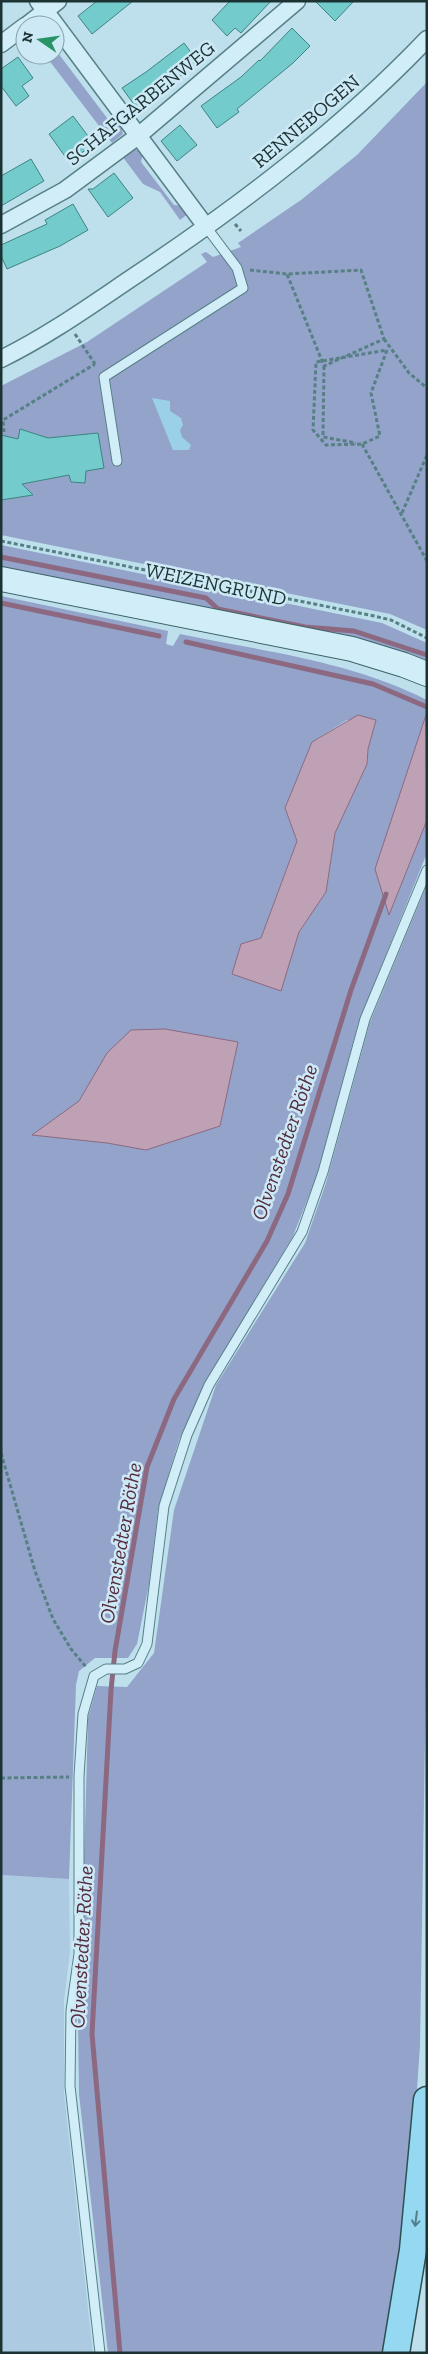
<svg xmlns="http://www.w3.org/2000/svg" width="428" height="2354" font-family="'Zilla Slab',serif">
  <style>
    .farmland { fill: #accbe2 }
    .green { fill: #93a3ca; fill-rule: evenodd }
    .sand { fill: #9bd0e9 }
    .water { fill: #bfa1b6; stroke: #8c6980 }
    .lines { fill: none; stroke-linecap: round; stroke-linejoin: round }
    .stream { stroke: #8c6980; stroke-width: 5 }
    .building { fill: #74cbcb; stroke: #3d8482 }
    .lane-casing { stroke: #578085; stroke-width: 11 }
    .street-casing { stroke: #578085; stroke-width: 19 }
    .secondary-casing { stroke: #3b6366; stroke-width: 26 }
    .primary-casing { stroke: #2c5052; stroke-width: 29 }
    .path { stroke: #578085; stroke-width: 3; stroke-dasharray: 4 2.5; stroke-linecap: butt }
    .lane { stroke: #d1edf8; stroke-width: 9 }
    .street { stroke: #d1edf8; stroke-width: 16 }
    .secondary { stroke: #d1edf8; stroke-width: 24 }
    .primary { stroke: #95d8f1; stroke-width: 26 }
    .oneway { stroke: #527d89 }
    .labels { text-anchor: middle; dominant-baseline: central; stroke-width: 5; stroke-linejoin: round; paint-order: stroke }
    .street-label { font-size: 20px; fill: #1c3334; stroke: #cde9f5 }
    .water-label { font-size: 21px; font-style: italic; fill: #542b3f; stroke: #cde9f5 }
  </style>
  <rect width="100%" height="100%" fill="#bee0ed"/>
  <!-- farmland -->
  <path class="farmland" d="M1,1875L69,1879L70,1952L64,2001V2093L93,2353H1Z"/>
  <!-- green -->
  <g class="green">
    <path d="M55,49L110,122H120L123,134L112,143L45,55H55Z"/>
    <path d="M427,82V630L390,614L1,535V386L87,342L207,262L201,254L206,252L213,257L241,247L238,243L301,200L357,155Z"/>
    <path d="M133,148L143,153L141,162L174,205L183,206L189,213L180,220L160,192L143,184L122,156Z"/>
    <path d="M1,545L382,623L427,643V660C386,644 346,636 303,630L1,570Z"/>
    <path d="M1,596L168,631L166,644L173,646L180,634C262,651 351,661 427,700V853L358,1024L316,1178L293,1236L208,1378L179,1440L158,1509L149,1584L137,1644L128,1658H95L79,1671L76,1685L69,1879L1,1875ZM347,720H375L368,749L367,764L335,833L326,892L299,932L280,991L241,944L261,938L297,841L285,808L312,742Z"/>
    <path d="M427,885V1616L420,2046L411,2176L386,2353H108L79,2094L78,2018L85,1949L84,1865L88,1718L97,1686L127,1687L154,1653L174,1510L216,1385L305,1243L326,1183L370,1022Z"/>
  </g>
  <!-- sand -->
  <path class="sand" d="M152,398L170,401V411L181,418L183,425L180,430L182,437L191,445L189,450H173Z"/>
  <!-- water -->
  <g class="water">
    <path d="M358,715L376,720L368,749L367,764L335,833L326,892L299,932L281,991L232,974L241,944L261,938L297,841L285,808L312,742Z"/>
    <path d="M426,715L427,820L389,915L375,869Z"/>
    <path d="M165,1029L238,1042L220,1126L146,1150L107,1143L32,1135L79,1101L107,1053L131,1030Z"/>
  </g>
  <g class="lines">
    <!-- stream -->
    <g class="stream">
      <path d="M1,557L206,598L218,609L305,627L354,631L427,655"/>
      <path d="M1,603L159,636"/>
      <path d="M186,642L373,684L427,707"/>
      <path d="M120,2353L92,2034L111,1690L115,1651L147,1467L174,1399L267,1241L288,1194L351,990L386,894"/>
    </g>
  </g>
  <!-- building -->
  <g class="building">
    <path d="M97,1H133L92,34L78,16Z"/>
    <path d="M230,1H271L241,33L235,28L227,36L212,20Z"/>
    <path d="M315,1H354L335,21Z"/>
    <path d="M292,28L310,46L293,63L237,109L239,112L217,128L201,106L241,77L259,60L260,61Z"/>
    <path d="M184,43L198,62L138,110L122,88L146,72Z"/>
    <path d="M18,57L33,78L22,86L29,96L16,106L1,86V69Z"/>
    <path d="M73,116L94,144L69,162L49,134Z"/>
    <path d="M180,125L197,145L177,161L161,141Z"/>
    <path d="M31,159L44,181L1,206V176Z"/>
    <path d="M114,173L133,198L108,217L88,189H93Z"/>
    <path d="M73,204L88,230L60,246L7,269L1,256V245L47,224L45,220Z"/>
    <path d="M20,429L48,438L98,433L104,468L86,471L85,483L71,482L69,475L22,484L33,495L1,500V435L18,439Z"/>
  </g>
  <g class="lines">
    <defs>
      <g id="lane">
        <path d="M117,461L104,377L243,288L237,268L207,228"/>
        <path d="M100,2353L70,2086L71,2011L79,1954V1776L83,1714L94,1676L106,1669H125L138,1663L147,1644L164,1506L187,1435L209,1385L302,1232L323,1172L365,1019L427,870"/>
      </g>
      <g id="street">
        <path d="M38,1L207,228"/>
        <path d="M27,25L58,1"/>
        <path d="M1,44L25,26"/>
        <path d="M1,225L65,190L138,136L297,1"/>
        <path d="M1,359C50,335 94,303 139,273C242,204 341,129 427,39"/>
      </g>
      <path id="secondary" d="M1,579L352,649L404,665L427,674"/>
      <path id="primary" d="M396,2353L413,2250L427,2100"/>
    </defs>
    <!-- lane casing -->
    <use href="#lane" class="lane-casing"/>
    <!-- street casing -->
    <use href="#street" class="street-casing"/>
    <!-- secondary casing -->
    <use href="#secondary" class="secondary-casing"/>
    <!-- primary casing -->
    <use href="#primary" class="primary-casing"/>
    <!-- path -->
    <g class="path">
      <path d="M235,224L241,231"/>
      <path d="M250,270L287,274L361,270L384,339L324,366L287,274"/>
      <path d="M75,334L95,364"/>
      <path d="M384,339L409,373L427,388"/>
      <path d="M387,350L371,393L380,436L362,444L326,445L313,430L316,362Z"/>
      <path d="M324,366L323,437L356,443"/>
      <path d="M4,432L3,420L95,364"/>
      <path d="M362,444L427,561"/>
      <path d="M402,513L427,455"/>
      <path d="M1,541L374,616L391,620L427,638"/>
      <path d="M1,1453L35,1571L53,1619L71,1649L87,1668"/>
      <path d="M1,1778L69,1777"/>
    </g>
    <!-- lane -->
    <use href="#lane" class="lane"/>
    <!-- street -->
    <use href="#street" class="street"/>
    <!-- secondary -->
    <use href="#secondary" class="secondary"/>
    <!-- primary -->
    <use href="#primary" class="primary"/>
  </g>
  <!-- one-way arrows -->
  <defs><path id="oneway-shaft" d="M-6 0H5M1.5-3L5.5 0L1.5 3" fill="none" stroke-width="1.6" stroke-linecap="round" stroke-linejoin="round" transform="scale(1.25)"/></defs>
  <use class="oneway" href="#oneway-shaft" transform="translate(416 2219) rotate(97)"/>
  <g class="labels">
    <!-- street labels -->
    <g class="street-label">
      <text transform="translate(140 103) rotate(-39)">SCHAFGARBENWEG</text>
      <text transform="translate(306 121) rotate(-40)">RENNEBOGEN</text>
      <text transform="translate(216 584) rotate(12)">WEIZENGRUND</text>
    </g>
    <!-- water labels -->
    <g class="water-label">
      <text transform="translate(284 1142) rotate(-71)">Olvenstedter Röthe</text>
      <text transform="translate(120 1543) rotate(-80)">Olvenstedter Röthe</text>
      <text transform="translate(81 1947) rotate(-87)">Olvenstedter Röthe</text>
    </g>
  </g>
  <!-- border -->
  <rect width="428" height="2354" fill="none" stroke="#1c3334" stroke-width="5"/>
  <!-- north arrow -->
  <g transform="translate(40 40) rotate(283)"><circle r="24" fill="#cde9f5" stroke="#86a0a8"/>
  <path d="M0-4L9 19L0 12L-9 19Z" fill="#289366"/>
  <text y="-8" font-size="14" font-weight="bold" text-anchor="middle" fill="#1c3334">N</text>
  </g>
</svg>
